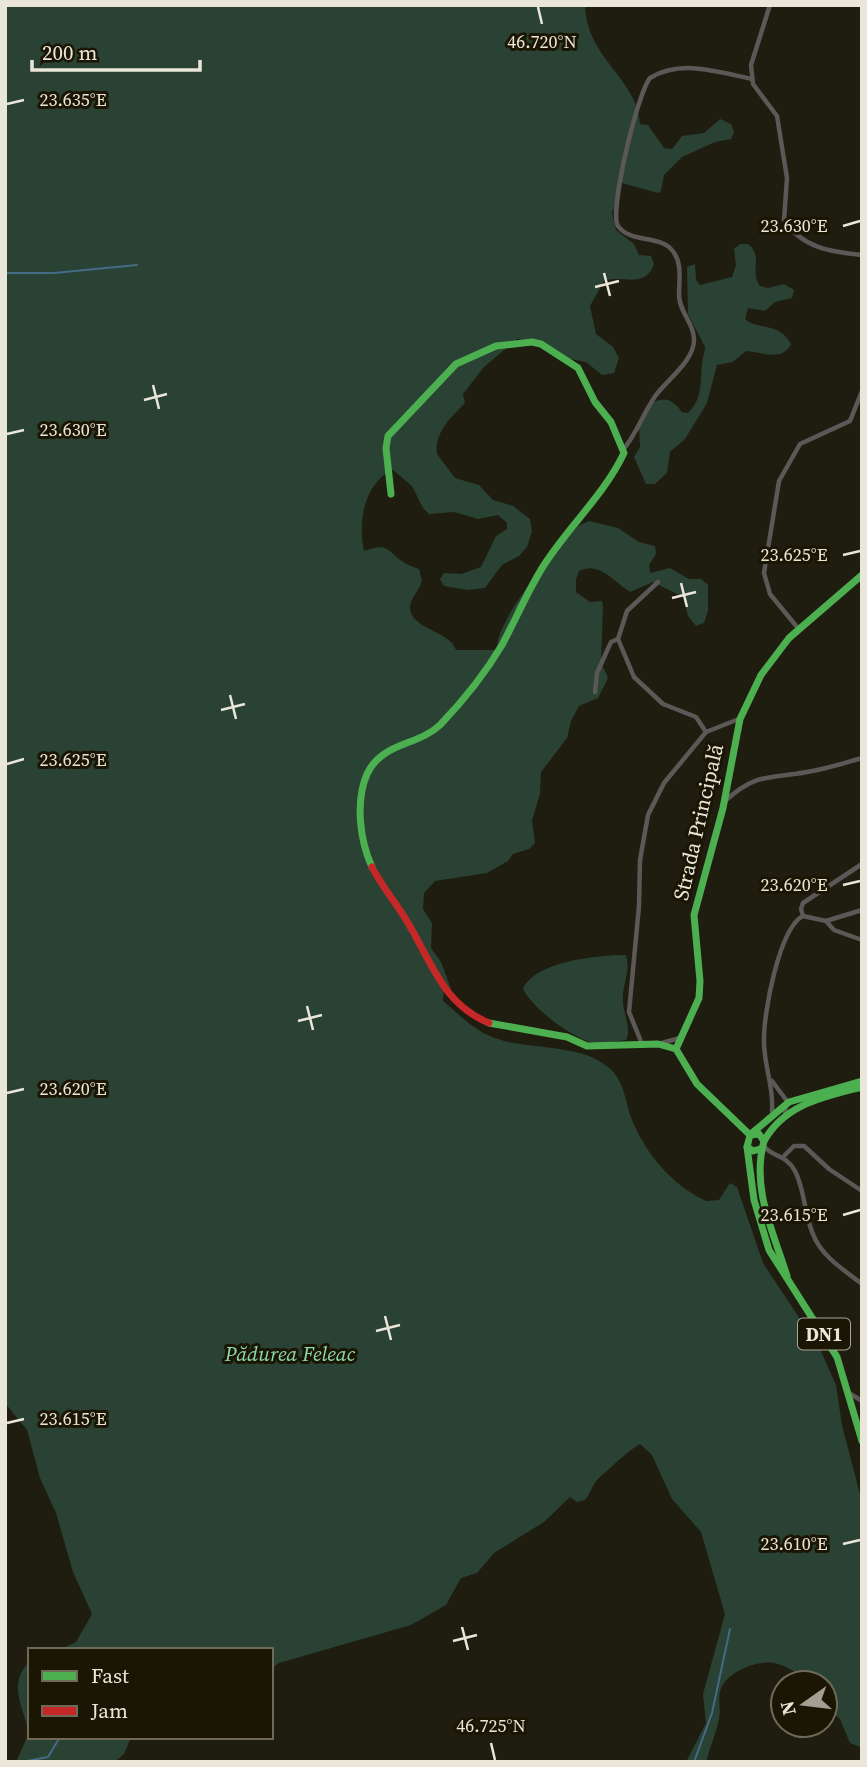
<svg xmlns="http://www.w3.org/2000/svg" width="867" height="1767" font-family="'Source Serif 4',serif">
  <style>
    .green { fill: #294233 }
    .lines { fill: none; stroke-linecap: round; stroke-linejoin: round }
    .stream { stroke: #446a86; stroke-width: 2 }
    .street { stroke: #5b5857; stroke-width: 4.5 }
    .fast { stroke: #4caf50; stroke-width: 7 }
    .jam { stroke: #c62828; stroke-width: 7 }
    .ticks { fill: none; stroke: #eae6d9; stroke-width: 2.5 }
    .labels { text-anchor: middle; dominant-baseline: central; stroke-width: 6; stroke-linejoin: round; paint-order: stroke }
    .shield { fill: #1b1503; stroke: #aca799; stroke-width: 2 }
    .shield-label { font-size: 19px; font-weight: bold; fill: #eae6d9 }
    .street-label { font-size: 21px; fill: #eae6d9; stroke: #1b1503 }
    .park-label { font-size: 21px; font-style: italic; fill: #8bd9ae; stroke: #1b1503 }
    .ticks-label { font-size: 18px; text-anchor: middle; fill: #eae6d9; stroke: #1b1503; stroke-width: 6; stroke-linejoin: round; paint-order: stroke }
  </style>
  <rect width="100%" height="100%" fill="#1f1c10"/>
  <!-- green -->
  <g class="green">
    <path d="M5,5H585C587,60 637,77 640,124L648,125L664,148L672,149L682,136L704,133L720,119L731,124L734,132L731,139L715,142L682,157L664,175L661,191L658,193L622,183L612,213L616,230L634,244L639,255L651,256L654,264C645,290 621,274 604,281L590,306L596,334L613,347L619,358L614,373L602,375L586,362L570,359L545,343L517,339L484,367L463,394L465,403C451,417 434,433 437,454L455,478L479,485L493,500L513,506L530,519L532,531L527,547L519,556L502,565L485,588L468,590L444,586L440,579L444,573L461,574L481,567L496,536L507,529V523L498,515L478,519L454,512L429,514L423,508L412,486L393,470C363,483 358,524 364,551C389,542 386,550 403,562C407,565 414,567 419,569L422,581C420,589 411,598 410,606C408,629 451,631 456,650H497C496,617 556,551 578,526L589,521L618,528L639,542L655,546L656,554L649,565L650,573L670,568L689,579H701L708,585V611L704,623L696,626L688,616L683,597L653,582L630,592C614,582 599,561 579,571L576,580V592L590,602L602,601L603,606L601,662L608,678L598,698L579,706L571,721L567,738L541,772L540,794L532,820L535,843L529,849L513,854L508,861L487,873L435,881L424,893L423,909L432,923L431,948L441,962L451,989L444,991L443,1001C458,1013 471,1028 490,1036C523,1051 579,1042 608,1067C625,1080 625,1102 632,1120C646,1154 672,1185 706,1201L719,1200L730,1183L737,1187L763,1263L820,1349L836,1385L842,1425L862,1502V1748L850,1743L840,1719L825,1706V1683C806,1683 793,1667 774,1663C756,1660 724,1673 720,1692C718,1701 721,1710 719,1719C716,1734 710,1747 706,1762H686L706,1723L703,1694L725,1614L701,1532L672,1499L652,1455L640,1444C634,1446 603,1474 597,1480C592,1486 590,1494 585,1500L577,1502L570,1497L544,1522L494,1553L477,1573L461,1578L446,1605L411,1625L279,1663L271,1669V1650H59L76,1642L92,1614L73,1572L56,1513L40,1478L27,1430L5,1403Z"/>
    <path d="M740,244H748C764,256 749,272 760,286L768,288L784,284L794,290L792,298L775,302L765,311L748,308L745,319C759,331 778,321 791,344C782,362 763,352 746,351L733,362L717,365L707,403L685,439L670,452L667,473L655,484H646L634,457L640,447L639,426L650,404C665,396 672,399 682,412L688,413C703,399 700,382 702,364C702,358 705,353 705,347L688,314L687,267L695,264L696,280L700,285L732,277L736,265L734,249Z"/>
    <path d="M626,955C631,971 622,985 623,1001C623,1013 632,1030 626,1040C616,1041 602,1045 593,1043C572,1038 532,1008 523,989C535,961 599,955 626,955Z"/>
    <path d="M30,1661V1737H131L124,1754L115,1762H16L29,1733C23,1706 7,1684 30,1661Z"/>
  </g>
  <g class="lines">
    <!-- stream -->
    <g class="stream">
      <path d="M5,273H54L137,265"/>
      <path d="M22,1762L48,1757L60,1737"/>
      <path d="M694,1762L712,1713L730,1629"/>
    </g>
    <!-- street -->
    <g class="street">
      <path d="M770,5L751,65L753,84L777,116L787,178L784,220C802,248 831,252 862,255"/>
      <path d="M623,450C638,432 643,413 656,395C667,380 695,360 694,339C694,323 679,312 679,295C679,280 683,261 671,249C658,235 630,243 618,226C609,212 637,94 650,78C681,59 718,72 752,79"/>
      <path d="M797,627L770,594L764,573L779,481L800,444L850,421L862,391"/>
      <path d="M618,639L627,611L658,582"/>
      <path d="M595,692L597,673L611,642L618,639L634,677L663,704L696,717L706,732"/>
      <path d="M725,801C757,772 770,779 807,772C826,769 844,763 862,758"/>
      <path d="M803,916L801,909L803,903L862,864"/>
      <path d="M826,921L834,930L862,940"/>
      <path d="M642,1044L629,1012L639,906L640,860L648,815L664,783L706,732L739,719"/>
      <path d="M658,1044L680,1038"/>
      <path d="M772,1081L787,1101L785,1112"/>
      <path d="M772,1111C774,1087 764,1066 764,1042C763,1015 779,928 803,916L826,921L862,910"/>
      <path d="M763,1145C771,1157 786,1154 795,1171C805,1190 804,1214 813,1234C821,1256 844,1270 862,1284"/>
      <path d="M784,1156L794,1146H804L829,1169L862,1191"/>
      <path d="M849,1393L862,1401"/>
    </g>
    <!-- fast -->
    <g class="fast">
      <path d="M372,867C360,841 355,802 367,774C382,742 418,746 440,725C462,702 486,672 502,645C516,619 528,590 544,565C569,526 604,495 624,453L611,422L595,402L578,368L541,344L532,342L496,346L456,364L388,436L386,448L391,494"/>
      <path d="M489,1023L567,1037L587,1046L658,1044L676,1049"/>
      <path d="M752,1133L789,1102L862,1081"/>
      <path d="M750,1135L697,1084L676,1049L699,998L700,981L694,915L723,808L740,719L761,675L789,638L862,575"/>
      <path d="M764,1141C785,1104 823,1097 862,1087"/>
      <path d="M747,1147L754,1200L769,1250L837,1357L862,1441"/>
      <path d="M760,1149L753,1151L747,1147L750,1135L759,1134L764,1141C751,1188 773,1231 787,1276"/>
    </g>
    <!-- jam -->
    <path class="jam" d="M372,867C382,887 397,904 408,923C432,963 443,1004 489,1023"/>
  </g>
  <!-- ticks -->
  <path class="ticks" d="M538,7L542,24M7,104L24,100M843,226L860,221M604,273L610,296M595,287L619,281M153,385L159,409M144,400L167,394M7,434L24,430M843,555L860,551M681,583L687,607M672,598L696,592M230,695L236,719M221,710L245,704M7,764L24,759M843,885L860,881M307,1006L313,1030M298,1021L322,1015M7,1093L24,1089M843,1215L860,1210M385,1316L391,1340M376,1331L400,1325M7,1423L24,1419M843,1544L860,1540M462,1627L468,1650M453,1641L477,1635M491,1743L495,1760"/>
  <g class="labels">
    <!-- shield labels -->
    <rect class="shield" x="798" y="1318.5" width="52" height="31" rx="5"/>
    <g class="shield-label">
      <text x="824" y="1334">DN1</text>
    </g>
    <!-- street labels -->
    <g class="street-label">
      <text transform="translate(698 822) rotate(-77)">Strada Principală</text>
    </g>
    <!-- park labels -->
    <g class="park-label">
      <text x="290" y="1353">Pădurea Feleac</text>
    </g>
  </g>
  <g class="ticks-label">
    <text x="542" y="48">46.720°N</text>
    <text x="73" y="106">23.635°E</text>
    <text x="794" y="232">23.630°E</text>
    <text x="73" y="436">23.630°E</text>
    <text x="794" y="561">23.625°E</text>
    <text x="73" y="766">23.625°E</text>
    <text x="794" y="891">23.620°E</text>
    <text x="73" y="1095">23.620°E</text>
    <text x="794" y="1221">23.615°E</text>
    <text x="73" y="1425">23.615°E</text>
    <text x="794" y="1550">23.610°E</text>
    <text x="491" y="1732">46.725°N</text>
  </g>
  <!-- border -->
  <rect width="867" height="1767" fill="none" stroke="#eae6d9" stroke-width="14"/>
  <!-- legend -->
  <rect x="28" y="1648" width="245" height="91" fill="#1b1503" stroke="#6e6959" stroke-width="2"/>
  <rect x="42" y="1671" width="35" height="10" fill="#4caf50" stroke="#6e6959" stroke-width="2"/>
  <text x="91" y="1683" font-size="21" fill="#eae6d9">Fast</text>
  <rect x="42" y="1706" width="35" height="10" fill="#c62828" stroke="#6e6959" stroke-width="2"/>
  <text x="91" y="1718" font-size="21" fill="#eae6d9">Jam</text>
  <!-- north arrow -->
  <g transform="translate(804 1704) rotate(256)"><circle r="33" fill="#1b1503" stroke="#6e6959" stroke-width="2"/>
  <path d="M0-5L12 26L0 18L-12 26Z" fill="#a39f93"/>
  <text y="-10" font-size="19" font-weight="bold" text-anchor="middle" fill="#eae6d9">N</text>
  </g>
  <!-- scale -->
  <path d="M32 60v10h168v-10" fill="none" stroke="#eae6d9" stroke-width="3.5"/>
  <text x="42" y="60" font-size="21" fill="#eae6d9" stroke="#1b1503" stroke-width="5" paint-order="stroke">200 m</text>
</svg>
